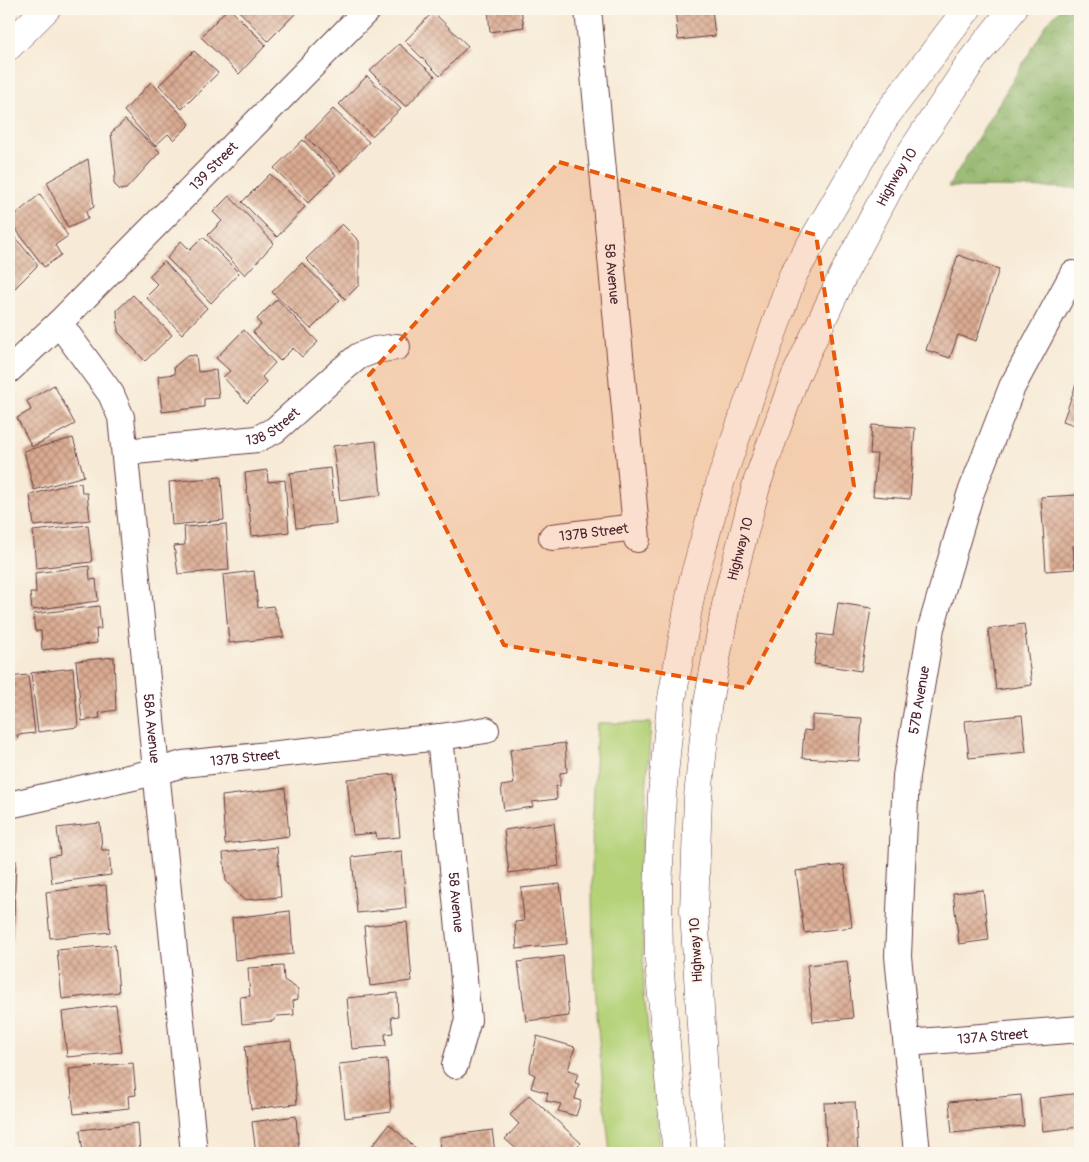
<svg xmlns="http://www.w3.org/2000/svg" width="1089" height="1162" font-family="Pangolin,sans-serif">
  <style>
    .forest { fill: url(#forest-crowns); stroke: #6d6a4a }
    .park { fill: #b5d279; stroke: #807852 }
    .building { fill: url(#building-cross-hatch) }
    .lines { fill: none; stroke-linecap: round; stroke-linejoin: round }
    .minor-casing { stroke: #643d45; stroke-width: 28 }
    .primary-casing { stroke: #643d45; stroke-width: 29 }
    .trunk-casing { stroke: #643d45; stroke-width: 29 }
    .minor { stroke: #fff; stroke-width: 26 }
    .primary { stroke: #fff; stroke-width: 28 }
    .trunk { stroke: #fff; stroke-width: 28 }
    .marked { fill: #e8590c; fill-opacity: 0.2; stroke: #e8590c; stroke-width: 4; stroke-dasharray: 10 6; stroke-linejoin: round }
    .labels { text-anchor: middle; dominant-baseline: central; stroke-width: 4; stroke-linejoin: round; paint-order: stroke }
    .street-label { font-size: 14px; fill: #4a1f2b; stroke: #fbf7ec }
  </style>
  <defs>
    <pattern id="forest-crowns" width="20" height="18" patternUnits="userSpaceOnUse" patternTransform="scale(1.25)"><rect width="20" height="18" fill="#90b469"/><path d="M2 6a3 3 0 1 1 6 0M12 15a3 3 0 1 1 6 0" fill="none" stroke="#789257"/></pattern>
    <pattern id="building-cross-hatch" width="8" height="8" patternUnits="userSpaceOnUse" patternTransform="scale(1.25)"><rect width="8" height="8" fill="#daab92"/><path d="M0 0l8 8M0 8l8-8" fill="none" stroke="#b38b77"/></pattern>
  </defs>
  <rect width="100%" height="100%" fill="#fbf7ec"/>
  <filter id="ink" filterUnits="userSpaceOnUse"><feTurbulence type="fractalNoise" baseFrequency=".02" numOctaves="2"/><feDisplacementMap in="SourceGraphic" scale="10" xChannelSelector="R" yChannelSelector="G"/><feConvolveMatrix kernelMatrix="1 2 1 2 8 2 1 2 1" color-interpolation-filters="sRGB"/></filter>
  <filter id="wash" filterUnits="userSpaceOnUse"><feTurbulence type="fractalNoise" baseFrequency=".0096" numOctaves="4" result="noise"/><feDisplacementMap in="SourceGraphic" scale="20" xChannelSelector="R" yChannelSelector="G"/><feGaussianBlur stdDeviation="1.12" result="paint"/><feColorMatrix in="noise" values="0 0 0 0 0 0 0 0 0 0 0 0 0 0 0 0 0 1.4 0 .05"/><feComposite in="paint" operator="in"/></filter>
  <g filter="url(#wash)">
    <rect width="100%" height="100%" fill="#f7ead6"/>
    <!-- forest -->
    <path class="forest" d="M1060,9H1080V188L948,187L1048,22Z"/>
    <!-- park -->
    <path class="park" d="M597,723H651L642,849L644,993L661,1153H610C599,1056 591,958 592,860C592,815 595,769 597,723Z"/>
    <g id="blocks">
      <!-- building -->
      <g class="building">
        <path d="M227,9H230L266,45L239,74L201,37Z"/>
        <path d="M237,9H297L299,10L268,41Z"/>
        <path d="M488,9H521L524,27L490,32Z"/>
        <path d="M675,9H712L715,36L678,40Z"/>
        <path d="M433,12L468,46L440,76L405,41Z"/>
        <path d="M399,44L435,76L406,107L370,71Z"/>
        <path d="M194,51L218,73L182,109L159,85Z"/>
        <path d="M367,76L401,109L372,136L339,104Z"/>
        <path d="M151,82L190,124L174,140L168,134L155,146L124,111Z"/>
        <path d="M333,109L369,142L341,171L306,137Z"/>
        <path d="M125,120L160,152L126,189L120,190L114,184V178L116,175L111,133Z"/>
        <path d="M303,140L336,175L308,203L274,168Z"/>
        <path d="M88,159L94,207L86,211L88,219L68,228L47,182Z"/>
        <path d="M270,174L305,207L277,237L242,202Z"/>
        <path d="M40,194L68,236L55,245L61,255L44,267L9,220Z"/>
        <path d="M229,196L274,243L245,275L208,235L222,221L213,212Z"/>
        <path d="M342,224L359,241V285L345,299L306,259Z"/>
        <path d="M9,230L38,265L11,292L9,290Z"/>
        <path d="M203,237L239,273L211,303L167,258L181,241L190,250Z"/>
        <path d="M958,255L999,269L976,341L958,335L950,358L926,350Z"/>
        <path d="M164,261L207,308L182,334L146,297L158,285L149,276Z"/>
        <path d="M302,263L340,300L311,329L272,292Z"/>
        <path d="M133,295L172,335L145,361L118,332L117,310Z"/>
        <path d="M277,299L318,342L302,357L293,348L280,361L253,332L261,325L257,319Z"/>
        <path d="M244,330L275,363L262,377L267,383L247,403L223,377L230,371L216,358Z"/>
        <path d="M196,355L198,372L216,370L219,398L204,399V407L162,412L158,376L175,374L174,367L187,356Z"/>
        <path d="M1080,373V427L1063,421Z"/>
        <path d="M54,385L75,424L32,447L17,418L31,410L27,401Z"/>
        <path d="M872,425L915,428L910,499L873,496L877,454H870Z"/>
        <path d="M73,438L84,476L34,490L24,451Z"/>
        <path d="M376,441L381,495L340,501L333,446Z"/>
        <path d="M330,468L336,524L296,528L290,473Z"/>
        <path d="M267,470L268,482L285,480L289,532L252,536L245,473Z"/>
        <path d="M221,477L224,520L172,525L169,482Z"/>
        <path d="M81,483L82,493H87L90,520L34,526L30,495L65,485Z"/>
        <path d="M1078,495L1080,546H1073L1075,569L1046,571L1041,497Z"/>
        <path d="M226,524L229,570L178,574L174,546L185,545L184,527Z"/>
        <path d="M88,525L92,562L36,568L33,531Z"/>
        <path d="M89,566L90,580L96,579L98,601L32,610L30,593H36L35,573Z"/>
        <path d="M254,571L258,608L273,606L284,637L229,643L223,575Z"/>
        <path d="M838,603L871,608L861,671L814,664L818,634L833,636Z"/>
        <path d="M99,606L101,629H96L97,643L42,650L41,631H35L33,614Z"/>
        <path d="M1024,624L1032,685L996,690L988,629Z"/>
        <path d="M114,657L116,710L99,713L100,718L82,721L76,661Z"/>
        <path d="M73,668L78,727L38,732L31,673Z"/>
        <path d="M28,675L35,733L17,735L18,740L9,741V677Z"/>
        <path d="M812,715L862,718L859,761L802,758L804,730L812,731Z"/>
        <path d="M1022,715L1026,752L969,758L965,721Z"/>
        <path d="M565,743L567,772L560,773V786H556L557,799L532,802L533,807L504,811L501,786L514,784L510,750Z"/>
        <path d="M394,774L400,837L377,839L376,833L353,835L347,779Z"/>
        <path d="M285,788L289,836L225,844L222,796Z"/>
        <path d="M100,823L102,850H109L111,875L52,883L49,857L60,855L57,828Z"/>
        <path d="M554,823L559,866L509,873L504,830Z"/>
        <path d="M277,847L281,897L244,900L226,881L223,853Z"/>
        <path d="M402,851L406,908L357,913L352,857Z"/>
        <path d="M9,861H16L13,941H9Z"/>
        <path d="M844,865L852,927L804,933L796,871Z"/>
        <path d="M560,884L567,944L517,949L515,922L524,921L521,888Z"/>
        <path d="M106,885L110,932L50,938L46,892Z"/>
        <path d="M983,890L989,940L959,944L953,893Z"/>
        <path d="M290,911L293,954L235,960L232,918Z"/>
        <path d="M407,922L412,981L370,986L364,926Z"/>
        <path d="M115,945L119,992L62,999L57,950Z"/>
        <path d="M563,956L569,1016L526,1021L518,962Z"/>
        <path d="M847,961L853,1018L813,1022L807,965Z"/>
        <path d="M283,966L284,980L298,989V999L293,1001L294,1015L277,1016L273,1021L242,1024L240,997L250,996L248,968Z"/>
        <path d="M397,993L398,1016L391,1017L393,1033L385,1034L386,1046L352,1049L347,998Z"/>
        <path d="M116,1005L122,1052L67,1057L62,1012Z"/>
        <path d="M537,1036L575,1047L568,1070L578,1073L575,1083L579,1084L575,1099L581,1101L576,1116L558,1111L561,1104L546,1101L548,1093L531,1088L535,1075L529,1072Z"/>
        <path d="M291,1041L297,1104L251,1109L245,1046Z"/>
        <path d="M387,1059L391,1112L345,1118L339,1064Z"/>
        <path d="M133,1063L136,1095L128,1096L129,1108L74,1114L69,1069Z"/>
        <path d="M1080,1093V1127L1043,1131L1039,1098Z"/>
        <path d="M529,1095L581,1143L571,1153H521L505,1139L519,1124L510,1115Z"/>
        <path d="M1021,1095L1024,1126L952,1133L949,1102Z"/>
        <path d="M855,1102L858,1153H827L824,1103Z"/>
        <path d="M296,1116L299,1153H256L252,1122Z"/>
        <path d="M138,1123L140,1153H83L80,1130Z"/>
        <path d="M389,1124L421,1153H367Z"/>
        <path d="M492,1130L495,1153H440L439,1137Z"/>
      </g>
    </g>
  </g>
  <g filter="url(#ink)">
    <use href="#blocks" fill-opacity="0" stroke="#643d45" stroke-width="1"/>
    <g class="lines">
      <defs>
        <g id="minor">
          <path id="s1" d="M588,9L637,539"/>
          <path id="s2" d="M59,323L111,394L121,417L194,1153"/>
          <path id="s3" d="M9,370L59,323L368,9"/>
          <path id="s4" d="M125,452L257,439L275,430L343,369L359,356L375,350L397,347"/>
          <path id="s5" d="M552,537L636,527"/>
          <path id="s6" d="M440,737L468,1020L455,1065"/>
          <path id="s7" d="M9,805L155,772L183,764L440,737L486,730"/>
          <path id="s8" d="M907,1043L1080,1029"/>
          <path id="s9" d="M917,1153L898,956L906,776L931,628L970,495L1012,387L1073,274"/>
        </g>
        <path id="primary" d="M9,46L46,9"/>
        <g id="trunk">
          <path d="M677,1153L669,1079L659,961L658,892L662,795L671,704L693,581L721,480L793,275L885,117L967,9"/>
          <path id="s10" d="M712,1153L704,1074L694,911L698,797L707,708L728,594L757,483L795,377L844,273L895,177L973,59L1013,9"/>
        </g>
      </defs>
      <!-- minor casing -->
      <use href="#minor" class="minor-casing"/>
      <!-- primary casing -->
      <use href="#primary" class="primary-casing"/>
      <!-- trunk casing -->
      <use href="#trunk" class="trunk-casing"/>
      <!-- minor -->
      <use href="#minor" class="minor"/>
      <!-- primary -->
      <use href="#primary" class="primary"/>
      <!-- trunk -->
      <use href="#trunk" class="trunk"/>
    </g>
  </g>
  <!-- marked area -->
  <path class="marked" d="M559,162L816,235L854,486L746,688L504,645L369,375Z"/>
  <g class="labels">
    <!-- street labels -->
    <g class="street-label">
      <text stroke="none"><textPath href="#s3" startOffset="289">139 Street</textPath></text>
      <text stroke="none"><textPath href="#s10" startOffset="1014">Highway 10</textPath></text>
      <text stroke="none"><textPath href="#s1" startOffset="266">58 Avenue</textPath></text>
      <text stroke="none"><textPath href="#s4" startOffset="152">138 Street</textPath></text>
      <text stroke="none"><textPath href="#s5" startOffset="42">137B Street</textPath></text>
      <text stroke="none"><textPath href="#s10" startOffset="609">Highway 10</textPath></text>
      <text stroke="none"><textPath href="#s9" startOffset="455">57B Avenue</textPath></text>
      <text stroke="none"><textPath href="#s2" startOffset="426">58A Avenue</textPath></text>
      <text stroke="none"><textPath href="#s7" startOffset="241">137B Street</textPath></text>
      <text stroke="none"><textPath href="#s6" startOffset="166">58 Avenue</textPath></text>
      <text transform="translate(696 950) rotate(-93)">Highway 10</text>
      <text stroke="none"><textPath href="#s8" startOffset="86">137A Street</textPath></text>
    </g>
  </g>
  <!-- margin -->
  <rect width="1089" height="1162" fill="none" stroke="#fbf7ec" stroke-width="30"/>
</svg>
